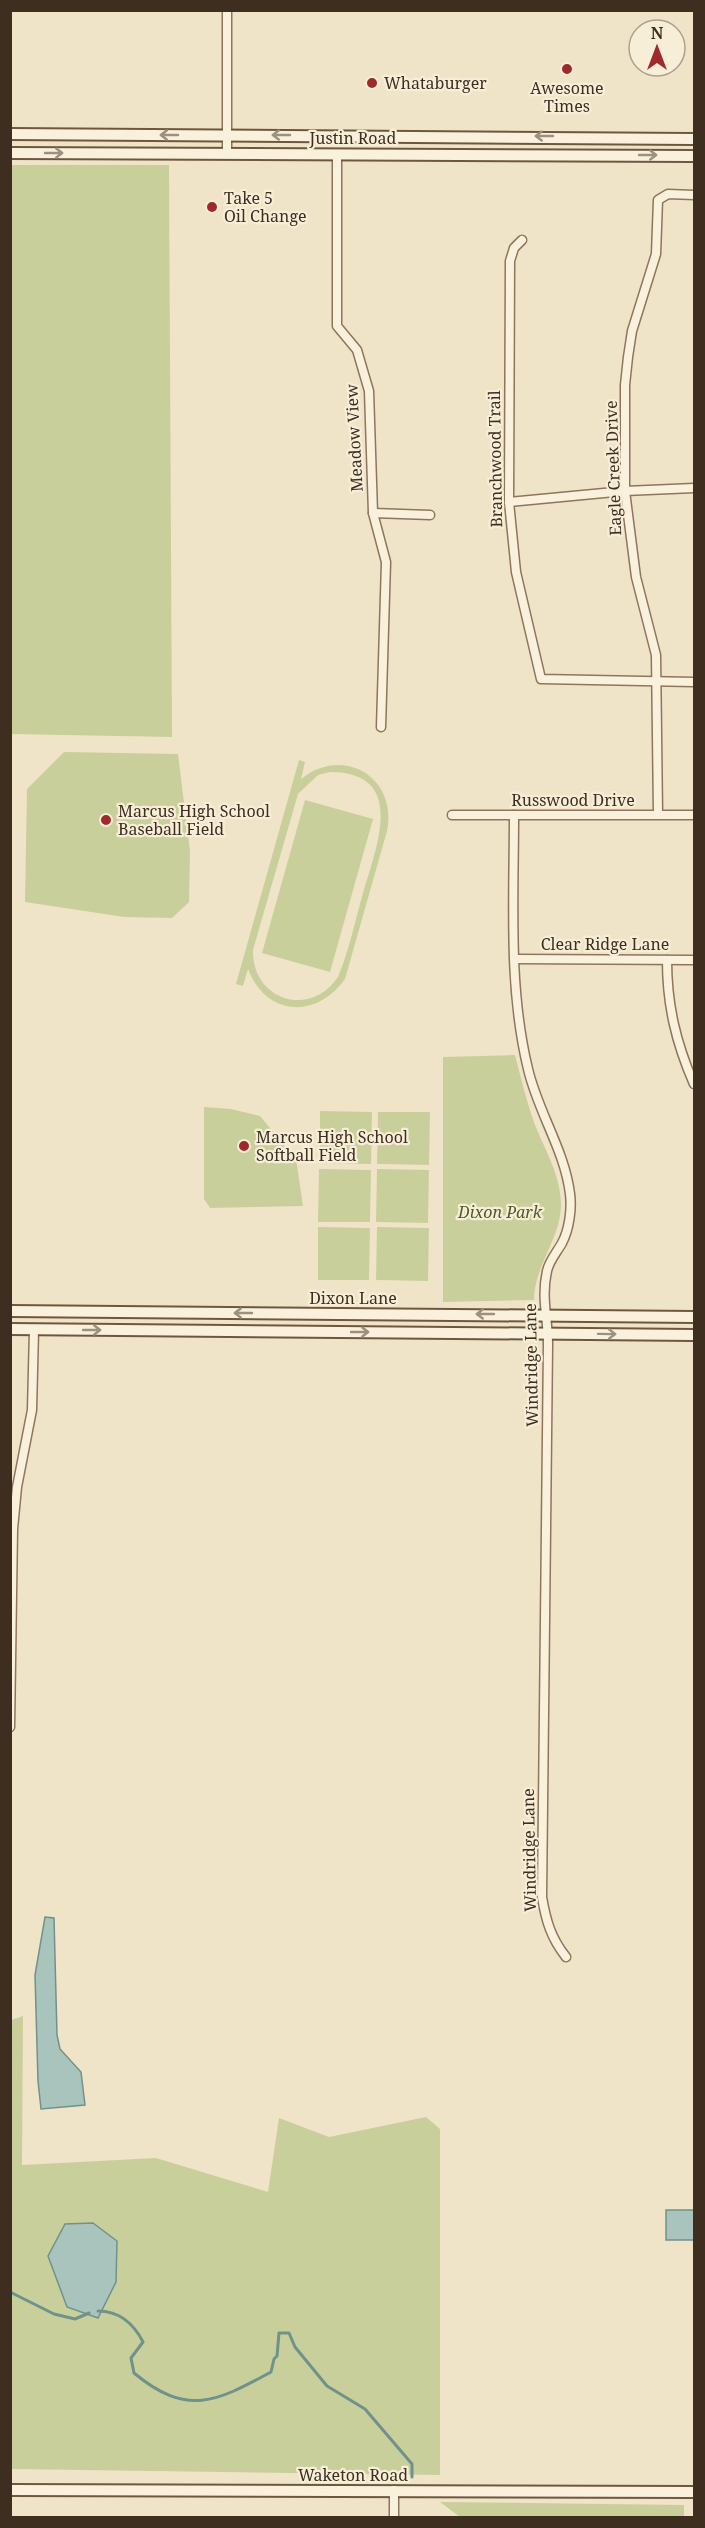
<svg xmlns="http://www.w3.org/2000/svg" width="705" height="2528" font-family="'Noto Serif',serif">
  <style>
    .green { fill: #c9cf9b; fill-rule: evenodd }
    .water { fill: #a9c4bc; stroke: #6f938a; stroke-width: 1.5 }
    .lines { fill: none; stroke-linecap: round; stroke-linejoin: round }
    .stream { stroke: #6f938a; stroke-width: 3 }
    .street-casing { stroke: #8d765c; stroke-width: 11 }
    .secondary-casing { stroke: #6f573f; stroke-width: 14 }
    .street { stroke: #faf1dc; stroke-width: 8 }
    .secondary { stroke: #faf1dc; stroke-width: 10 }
    .oneway { stroke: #9c907e }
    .poi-dot { fill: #9e2a2b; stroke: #f7eed8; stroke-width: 2 }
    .labels { text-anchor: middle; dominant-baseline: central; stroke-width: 4.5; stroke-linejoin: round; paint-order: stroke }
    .poi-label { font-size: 16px; fill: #3d2e20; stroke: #f7eed8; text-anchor: start }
    .street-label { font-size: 16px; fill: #3d2e20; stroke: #f7eed8 }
    .park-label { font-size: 16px; font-style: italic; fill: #4d5a26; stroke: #f7eed8 }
  </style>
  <rect width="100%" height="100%" fill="#f0e4c8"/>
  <!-- green -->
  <g class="green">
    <path d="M11,165H169L172,737L11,734Z"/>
    <path d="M64,752L178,754L190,851L189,902L172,918L124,917L25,902L27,789Z"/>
    <path d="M299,760L305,762L301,779C343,745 398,777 387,831L345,979C317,1019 266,1017 248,969L243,986L236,984ZM330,772C408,772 376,848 363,893C355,921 349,951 338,977C310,1019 252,1000 253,950L298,794L318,775Z"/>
    <path d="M305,800L373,819L330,972L262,953Z"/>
    <path d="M515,1055C521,1078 527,1103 535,1125C546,1152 562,1178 561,1208C559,1241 534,1267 534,1300L443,1302V1057Z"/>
    <path d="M204,1107L231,1109L260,1116L296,1159L303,1206L210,1208L204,1199Z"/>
    <path d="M320,1111L372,1112L371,1164L320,1163Z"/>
    <path d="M378,1112H430L429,1165L377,1164Z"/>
    <path d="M319,1169L371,1170L370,1222H318Z"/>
    <path d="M377,1169L429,1170L428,1223L376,1222Z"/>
    <path d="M318,1227L370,1228L369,1280H318Z"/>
    <path d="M377,1227L429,1228L428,1281L376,1280Z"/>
    <path d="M23,2016L22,2165L156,2158L268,2192L279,2118L329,2137L426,2117L440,2129V2475L11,2469V2020Z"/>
    <path d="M440,2502L684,2505V2517H460Z"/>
  </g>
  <!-- water -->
  <g class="water">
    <path d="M45,1917L54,1918L57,2035L60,2049L81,2072L85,2105L41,2109L38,2081L35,1975Z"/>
    <rect x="666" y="2210" width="28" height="30"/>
    <path d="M93,2223L117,2241L116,2282L98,2318L67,2307L48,2256L65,2224Z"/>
  </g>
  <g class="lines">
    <!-- stream -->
    <g class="stream">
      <path d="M10,2292L54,2314L75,2319L89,2313"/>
      <path d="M98,2311C119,2311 134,2324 143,2342L131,2358L134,2373C187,2417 216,2402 271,2372L274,2359L277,2356L279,2333H289L295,2347L327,2386L365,2409L412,2464V2477"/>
    </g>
    <defs>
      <g id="street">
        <path d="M227,10V153"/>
        <path d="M337,154V326L357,350L369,391L373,513L386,562L381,727"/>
        <path d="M522,240L514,248L510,261L509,502L516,572L541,679L694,682"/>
        <path d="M509,502L625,491L694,488"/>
        <path d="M373,513L430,515"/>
        <path d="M658,814L656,655L636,577L625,491V385L628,357L632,331L656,254L658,200L668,194L694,195"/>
        <path d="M452,815H694"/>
        <path d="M514,815C514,899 508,987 528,1069C538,1112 565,1151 570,1194C572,1209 569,1230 562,1243C557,1252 549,1261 547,1271C541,1298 548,1318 548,1344L542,1897C546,1921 551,1938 566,1957"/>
        <path d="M515,959L694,960"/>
        <path d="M667,960C667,1005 676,1043 694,1084"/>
        <path d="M10,1727L13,1529L17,1487L32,1410L34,1330"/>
        <path d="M394,2518V2490"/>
      </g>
      <g id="secondary">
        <path d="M10,134L694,139"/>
        <path d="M10,153L694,156"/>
        <path d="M10,1311L694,1317"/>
        <path d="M10,1329L694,1335"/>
        <path d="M10,2490L694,2492"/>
      </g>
    </defs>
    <!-- street casing -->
    <use href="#street" class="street-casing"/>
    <!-- secondary casing -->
    <use href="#secondary" class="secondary-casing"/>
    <!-- street -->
    <use href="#street" class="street"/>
    <!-- secondary -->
    <use href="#secondary" class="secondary"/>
  </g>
  <!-- one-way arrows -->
  <defs><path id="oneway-shaft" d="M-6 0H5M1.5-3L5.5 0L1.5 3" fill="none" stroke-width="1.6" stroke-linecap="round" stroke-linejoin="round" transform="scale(1.5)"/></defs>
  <g class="oneway">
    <use href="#oneway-shaft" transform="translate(169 135) rotate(-180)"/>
    <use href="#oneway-shaft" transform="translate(281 135) rotate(-180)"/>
    <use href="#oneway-shaft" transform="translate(544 136) rotate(-180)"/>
    <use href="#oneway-shaft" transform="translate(54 153)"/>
    <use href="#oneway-shaft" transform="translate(648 155)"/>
    <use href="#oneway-shaft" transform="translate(243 1313) rotate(-180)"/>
    <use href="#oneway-shaft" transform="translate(485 1314) rotate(-180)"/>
    <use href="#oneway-shaft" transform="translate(92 1330)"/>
    <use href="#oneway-shaft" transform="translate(360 1332)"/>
    <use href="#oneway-shaft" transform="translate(607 1334) rotate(1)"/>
  </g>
  <!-- markers -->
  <g class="poi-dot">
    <circle cx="567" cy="69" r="6"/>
    <circle cx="372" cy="83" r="6"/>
    <circle cx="212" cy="207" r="6"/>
    <circle cx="106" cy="820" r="6"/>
    <circle cx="244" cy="1146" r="6"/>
  </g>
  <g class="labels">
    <!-- poi labels -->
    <g class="poi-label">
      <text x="384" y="83">Whataburger</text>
      <text x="567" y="88" text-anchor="middle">Awesome<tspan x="567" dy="18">Times</tspan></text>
      <text x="224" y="198">Take 5<tspan x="224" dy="18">Oil Change</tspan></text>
      <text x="118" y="811">Marcus High School<tspan x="118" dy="18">Baseball Field</tspan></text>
      <text x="256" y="1137">Marcus High School<tspan x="256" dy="18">Softball Field</tspan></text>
    </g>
    <!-- street labels -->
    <g class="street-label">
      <text x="353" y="138">Justin Road</text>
      <text transform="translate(354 438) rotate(-93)">Meadow View</text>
      <text transform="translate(495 459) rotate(-91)">Branchwood Trail</text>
      <text transform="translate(613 468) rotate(-92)">Eagle Creek Drive</text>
      <text x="573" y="800">Russwood Drive</text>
      <text x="605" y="944">Clear Ridge Lane</text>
      <text x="353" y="1298">Dixon Lane</text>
      <text transform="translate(531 1365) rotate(-91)">Windridge Lane</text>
      <text transform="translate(529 1850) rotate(-91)">Windridge Lane</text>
      <text x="353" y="2475">Waketon Road</text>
    </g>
    <!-- park labels -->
    <g class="park-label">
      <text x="500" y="1212">Dixon Park</text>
    </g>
  </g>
  <!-- border -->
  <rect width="705" height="2528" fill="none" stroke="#3d2e20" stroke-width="24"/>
  <!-- north arrow -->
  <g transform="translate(657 48)"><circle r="28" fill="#f7eed8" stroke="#ada18e" stroke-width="1.5"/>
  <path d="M0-4.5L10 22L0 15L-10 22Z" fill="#9e2a2b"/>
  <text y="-9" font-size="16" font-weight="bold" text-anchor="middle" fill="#3d2e20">N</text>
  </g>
</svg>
